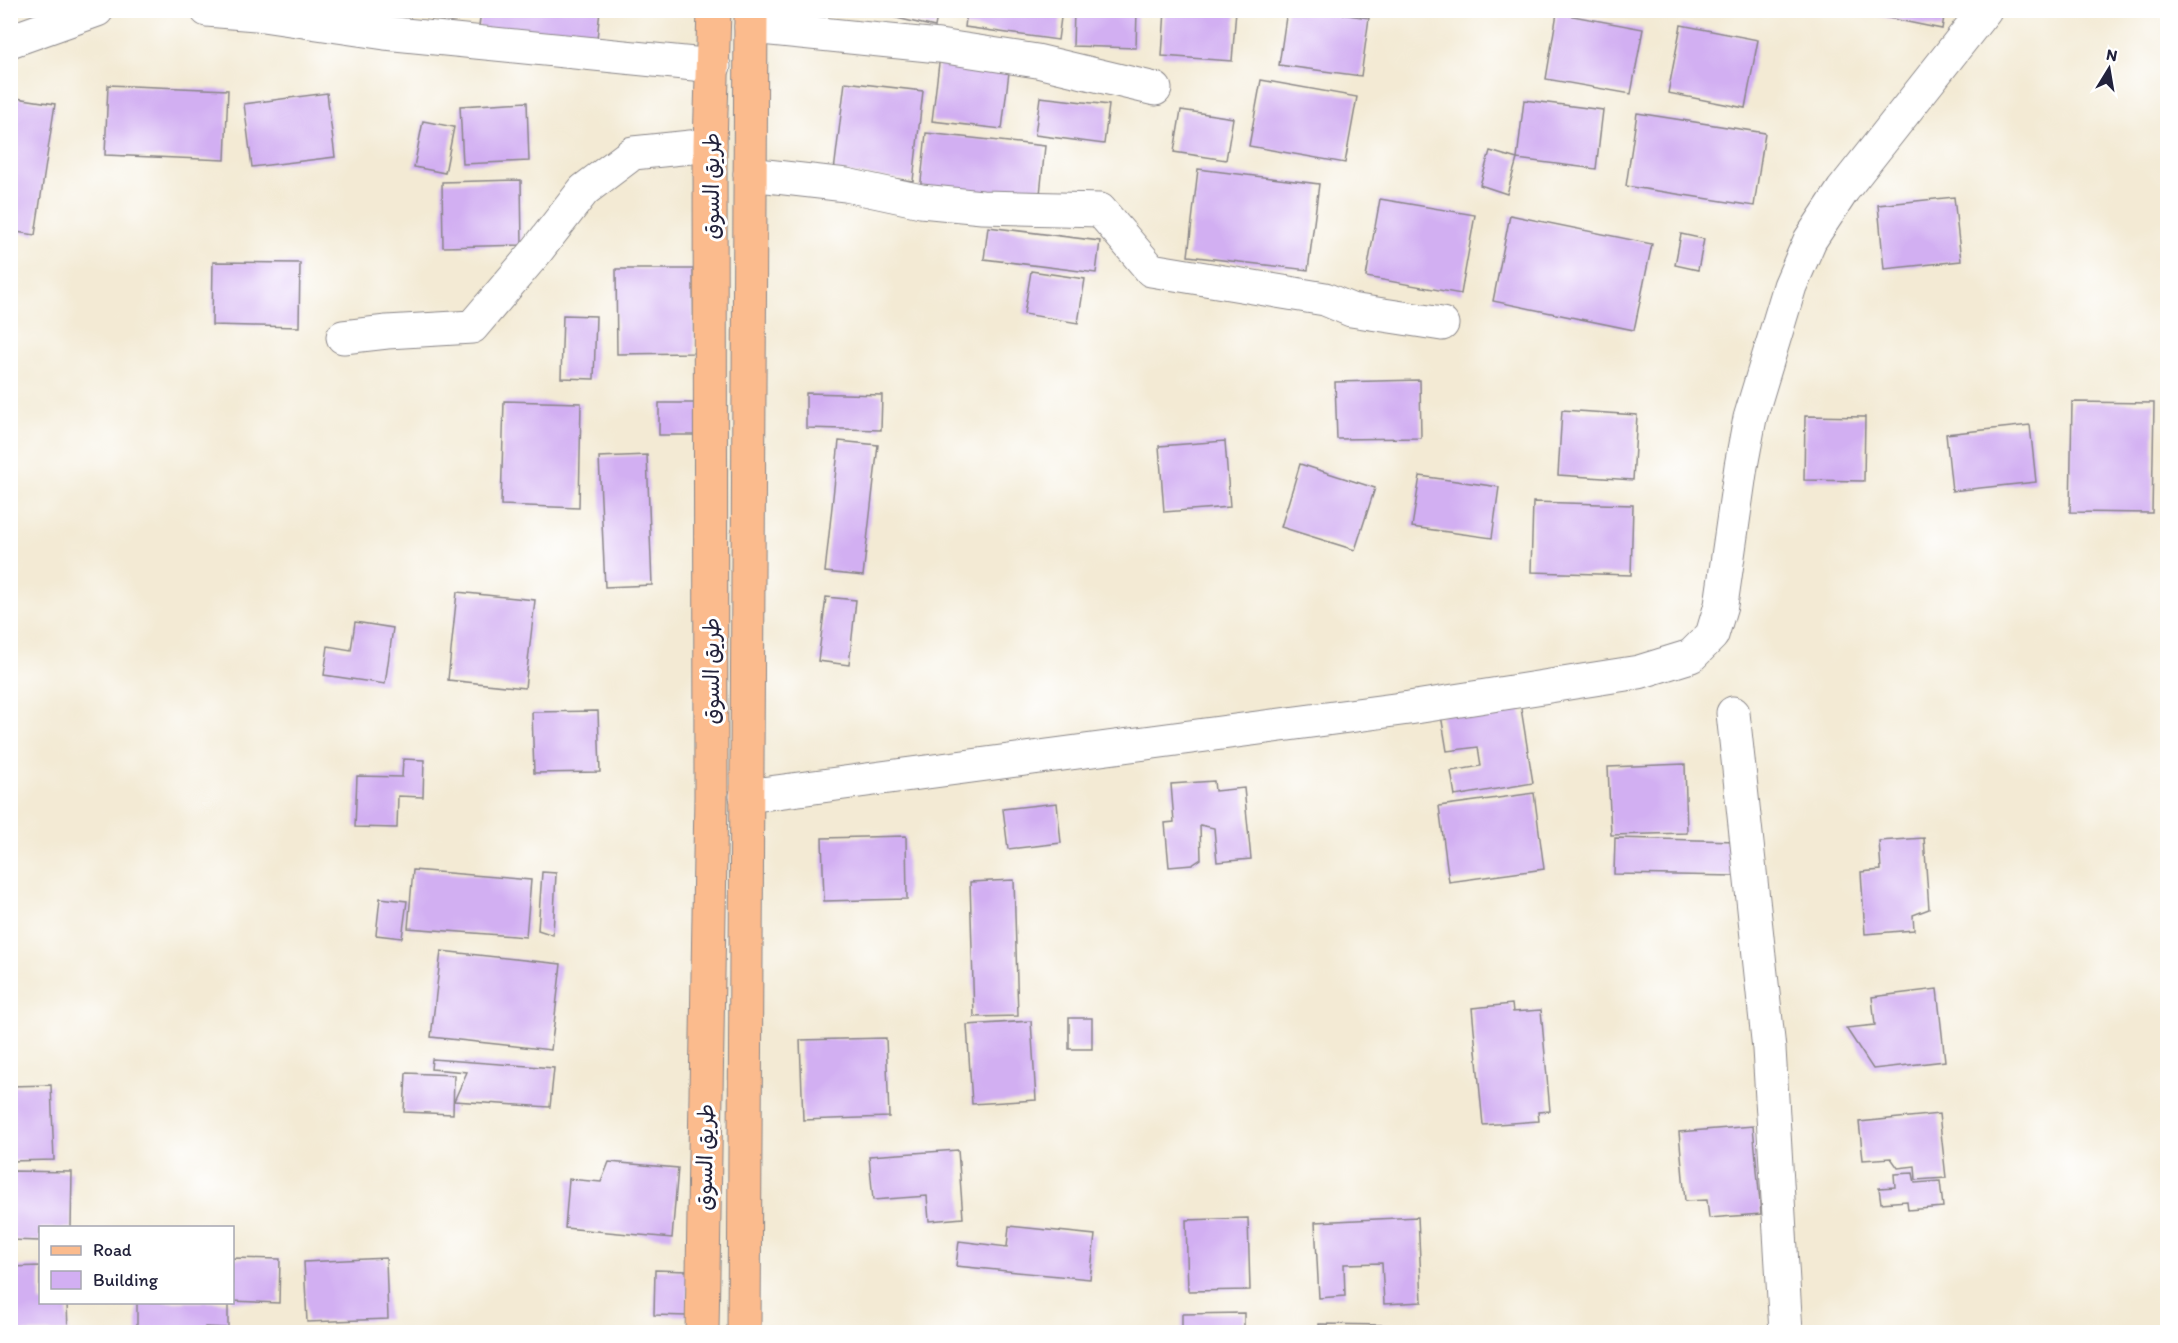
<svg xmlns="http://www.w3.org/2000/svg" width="2178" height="1343" font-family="Itim,'Playpen Sans Arabic',sans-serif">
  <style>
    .building { fill: #d2aff2 }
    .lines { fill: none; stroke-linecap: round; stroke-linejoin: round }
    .minor-casing { stroke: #8a8688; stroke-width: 35 }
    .major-casing { stroke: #8a8688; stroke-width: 35 }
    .minor { stroke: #fff; stroke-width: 33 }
    .major { stroke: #fbbb8d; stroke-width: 33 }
    .labels { text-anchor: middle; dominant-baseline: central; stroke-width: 6; stroke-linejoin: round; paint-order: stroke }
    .street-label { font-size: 22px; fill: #22223b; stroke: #fff }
  </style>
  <rect width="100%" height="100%" fill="#fff"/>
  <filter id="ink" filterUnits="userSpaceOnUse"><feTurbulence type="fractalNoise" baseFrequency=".0167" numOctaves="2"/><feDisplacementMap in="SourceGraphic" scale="12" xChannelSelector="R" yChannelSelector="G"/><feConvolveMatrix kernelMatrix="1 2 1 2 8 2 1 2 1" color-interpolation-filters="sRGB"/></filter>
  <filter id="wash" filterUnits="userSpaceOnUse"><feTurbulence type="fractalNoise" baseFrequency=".008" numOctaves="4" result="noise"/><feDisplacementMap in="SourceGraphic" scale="24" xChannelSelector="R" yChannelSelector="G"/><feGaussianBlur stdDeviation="1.35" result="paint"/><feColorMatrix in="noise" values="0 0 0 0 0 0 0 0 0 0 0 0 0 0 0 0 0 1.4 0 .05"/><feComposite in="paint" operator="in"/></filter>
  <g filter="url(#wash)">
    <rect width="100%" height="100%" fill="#f3ead4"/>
    <g id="blocks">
      <!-- building -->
      <g class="building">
        <path d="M481,10H600L596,49L478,35Z"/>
        <path d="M863,10H938L935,27Z"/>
        <path d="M967,10H1062L1058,40L965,27Z"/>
        <path d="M1074,10H1137L1136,48L1073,46Z"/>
        <path d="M1165,10H1236L1232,61L1162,56Z"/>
        <path d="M1287,10H1313L1369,18L1361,76L1279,65Z"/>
        <path d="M1879,10H1945L1942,29L1878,16Z"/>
        <path d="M1557,13L1643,29L1631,94L1546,79Z"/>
        <path d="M1681,25L1758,40L1745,108L1668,93Z"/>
        <path d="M940,55L1010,64L1002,129L932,121Z"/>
        <path d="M1261,80L1357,97L1345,163L1249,146Z"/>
        <path d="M845,82L923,91L913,181L834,171Z"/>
        <path d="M108,85L228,90L225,160L105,155Z"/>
        <path d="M327,93L335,157L252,167L244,104Z"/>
        <path d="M10,97L55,104L35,235L10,231Z"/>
        <path d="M1040,97L1109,105L1104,144L1035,135Z"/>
        <path d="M1524,100L1603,110L1596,169L1517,159L1507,194L1480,185L1490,151L1517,159Z"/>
        <path d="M527,102L529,161L463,164L460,106Z"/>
        <path d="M1181,110L1233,118L1226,160L1174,152Z"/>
        <path d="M1637,113L1765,133L1754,206L1626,186Z"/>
        <path d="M423,121L454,127L445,173L414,167Z"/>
        <path d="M926,133L1045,146L1039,204L920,191Z"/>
        <path d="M1198,169L1319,184L1308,270L1188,256Z"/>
        <path d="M521,180L522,245L443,247L442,182Z"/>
        <path d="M1954,197L1961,261L1884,269L1878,205Z"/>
        <path d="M1380,199L1475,215L1461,294L1366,277Z"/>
        <path d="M1510,215L1652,244L1634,330L1493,301Z"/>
        <path d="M988,227L1100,241L1096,273L984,259Z"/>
        <path d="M1681,234L1704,239L1698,270L1675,265Z"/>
        <path d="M213,262L300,263L299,327L212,325Z"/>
        <path d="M616,269H693L694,353L617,354Z"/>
        <path d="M1031,271L1085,279L1078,323L1024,314Z"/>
        <path d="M563,315L596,316L594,379L561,378Z"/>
        <path d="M1420,380L1421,438L1337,439L1335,382Z"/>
        <path d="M806,393L882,395L881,430L806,428Z"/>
        <path d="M504,401L581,403L579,508L501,505Z"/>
        <path d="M2072,402L2154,403L2152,513L2070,512Z"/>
        <rect x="659" y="403" width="43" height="32"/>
        <path d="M1562,410L1637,415L1633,480L1558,475Z"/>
        <path d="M1805,416L1865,417L1864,481L1804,480Z"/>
        <path d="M2030,425L2036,482L1952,491L1946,434Z"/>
        <path d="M839,441L878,445L863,576L825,572Z"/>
        <path d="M1225,441L1230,507L1164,512L1159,446Z"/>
        <path d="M647,455L652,585L605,587L599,457Z"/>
        <path d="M1300,464L1375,488L1355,550L1281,527Z"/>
        <path d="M1420,476L1499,487L1492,538L1412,527Z"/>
        <path d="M1533,502L1633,505L1631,575L1531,572Z"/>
        <path d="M457,592L535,600L525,688L448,680Z"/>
        <path d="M826,597L856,600L849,665L818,661Z"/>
        <path d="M355,622L393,628L385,684L324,675L328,646L351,650Z"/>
        <path d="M1520,702L1533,783L1455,796L1451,771L1481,766L1478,747L1447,751L1441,715Z"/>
        <path d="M598,711L600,772L534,773L532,712Z"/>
        <path d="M403,759L424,760L423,797L398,796L397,828L355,827L357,776L402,777Z"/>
        <path d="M1685,764L1687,833L1611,835L1608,767Z"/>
        <path d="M1214,781L1215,791L1244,788L1251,859L1217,862L1214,828L1200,825L1201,859L1192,865L1169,867L1165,823L1174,822L1171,784Z"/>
        <path d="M1534,793L1544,869L1449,882L1439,806Z"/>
        <path d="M1057,803L1061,843L1008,849L1003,809Z"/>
        <path d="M906,836L907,899L824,901L822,838Z"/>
        <path d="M1615,838L1737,841V876L1614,874Z"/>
        <path d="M1924,838L1929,909L1913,915L1914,930L1865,934L1861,872L1881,870L1879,841Z"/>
        <path d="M413,870L531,880L526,937L408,928Z"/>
        <path d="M542,872L556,873L553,935L538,930Z"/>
        <path d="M1014,880L1018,1016L974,1017L970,882Z"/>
        <path d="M380,898L407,901L402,938L376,935Z"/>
        <path d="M441,951L561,964L551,1050L431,1037Z"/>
        <path d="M1937,989L1945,1061L1873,1069L1846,1028L1875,1025L1872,997Z"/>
        <path d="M1512,1004L1513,1012L1541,1010L1550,1111L1538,1112L1539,1121L1483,1125L1472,1008Z"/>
        <rect x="1069" y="1018" width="23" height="31"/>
        <path d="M1031,1021L1036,1100L972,1104L967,1025Z"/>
        <path d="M886,1038L889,1117L803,1120L800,1040Z"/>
        <path d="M432,1059L554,1068L550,1107L454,1101L467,1072L431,1069Z"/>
        <path d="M406,1073L454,1075L453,1114L404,1112Z"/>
        <path d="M51,1085L54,1160L10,1161V1086Z"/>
        <path d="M1939,1114L1946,1178L1916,1180L1915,1166L1898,1168L1891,1158L1863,1160L1859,1122Z"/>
        <path d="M1753,1126L1761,1214L1709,1218L1707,1200L1685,1201L1679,1132Z"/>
        <path d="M958,1150L963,1218L929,1221L927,1196L873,1200L869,1156Z"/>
        <path d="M609,1162L678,1168L672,1238L565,1228L569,1179L601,1182Z"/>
        <path d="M10,1171L72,1172L71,1228H40V1241L10,1240Z"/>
        <path d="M1913,1173L1915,1183L1940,1181L1943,1207L1908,1210L1907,1201L1881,1203L1879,1188L1895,1187L1894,1174Z"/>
        <path d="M1418,1217L1422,1302L1384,1304L1382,1263L1344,1264L1345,1296L1319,1298L1315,1222Z"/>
        <path d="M1248,1218L1250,1290L1188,1291L1186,1220Z"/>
        <path d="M1009,1226L1095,1235L1090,1279L956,1266L959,1241L1007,1247Z"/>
        <path d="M232,1258L280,1259L279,1303L232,1301Z"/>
        <path d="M386,1258L388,1319L307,1322L304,1262Z"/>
        <path d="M40,1266V1302H67L68,1332H10V1267Z"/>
        <path d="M655,1270L688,1271L687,1316L654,1315Z"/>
        <path d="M137,1302H228V1328L205,1327V1332H137Z"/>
        <path d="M1244,1313V1332H1182V1314Z"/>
        <path d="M1319,1324L1386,1325V1332H1319Z"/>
      </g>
    </g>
  </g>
  <g filter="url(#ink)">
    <use href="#blocks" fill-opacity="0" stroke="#8a8688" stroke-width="1.5"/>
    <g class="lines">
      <defs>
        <g id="minor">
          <path d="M207,10L256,14L385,33L714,66"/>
          <path d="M751,27L939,46L1037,61L1155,89"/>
          <path d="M10,41L97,10"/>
          <path d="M750,174L846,185L921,201L982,207L1100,210L1151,270L1325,299L1351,310L1442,324"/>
          <path d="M343,337L387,332L472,327L535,253L584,190L633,153L710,145"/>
          <path d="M1733,713L1769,1049L1786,1332"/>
          <path d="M746,796L1409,708L1639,672L1691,656L1712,635L1721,605L1741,466L1750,418L1790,286L1810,240L1843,190L1985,10"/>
        </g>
        <g id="major">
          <path d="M702,1332L711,796L710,145L714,10"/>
          <path d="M744,1332L751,10"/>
        </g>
      </defs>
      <!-- minor casing -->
      <use href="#minor" class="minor-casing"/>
      <!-- major casing -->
      <use href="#major" class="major-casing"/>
      <!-- minor -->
      <use href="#minor" class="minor"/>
      <!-- major -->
      <use href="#major" class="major"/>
    </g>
  </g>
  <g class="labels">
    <!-- street labels -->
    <g class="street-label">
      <text transform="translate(711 186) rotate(-90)">طريق السوق</text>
      <text transform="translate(711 671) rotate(-90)">طريق السوق</text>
      <text transform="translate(705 1157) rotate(-89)">طريق السوق</text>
    </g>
  </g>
  <!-- margin -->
  <rect width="2178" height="1343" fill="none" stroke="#fff" stroke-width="36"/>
  <!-- legend -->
  <rect x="39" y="1226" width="195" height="78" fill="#ffffff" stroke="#a7a7b1" stroke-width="1.5"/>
  <rect x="51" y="1246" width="30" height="9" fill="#fbbb8d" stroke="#a7a7b1" stroke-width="1.5"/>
  <text x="93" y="1256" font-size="18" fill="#22223b">Road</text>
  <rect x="51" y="1271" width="30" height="18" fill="#d2aff2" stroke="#a7a7b1" stroke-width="1.5"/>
  <text x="93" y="1286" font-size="18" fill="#22223b">Building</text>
  <!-- north arrow -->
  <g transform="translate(2109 69) rotate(11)" stroke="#ffffff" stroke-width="4.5" paint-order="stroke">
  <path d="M0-4.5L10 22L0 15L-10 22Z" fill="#22223b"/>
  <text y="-9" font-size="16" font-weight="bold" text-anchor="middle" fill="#22223b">N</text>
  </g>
</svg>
